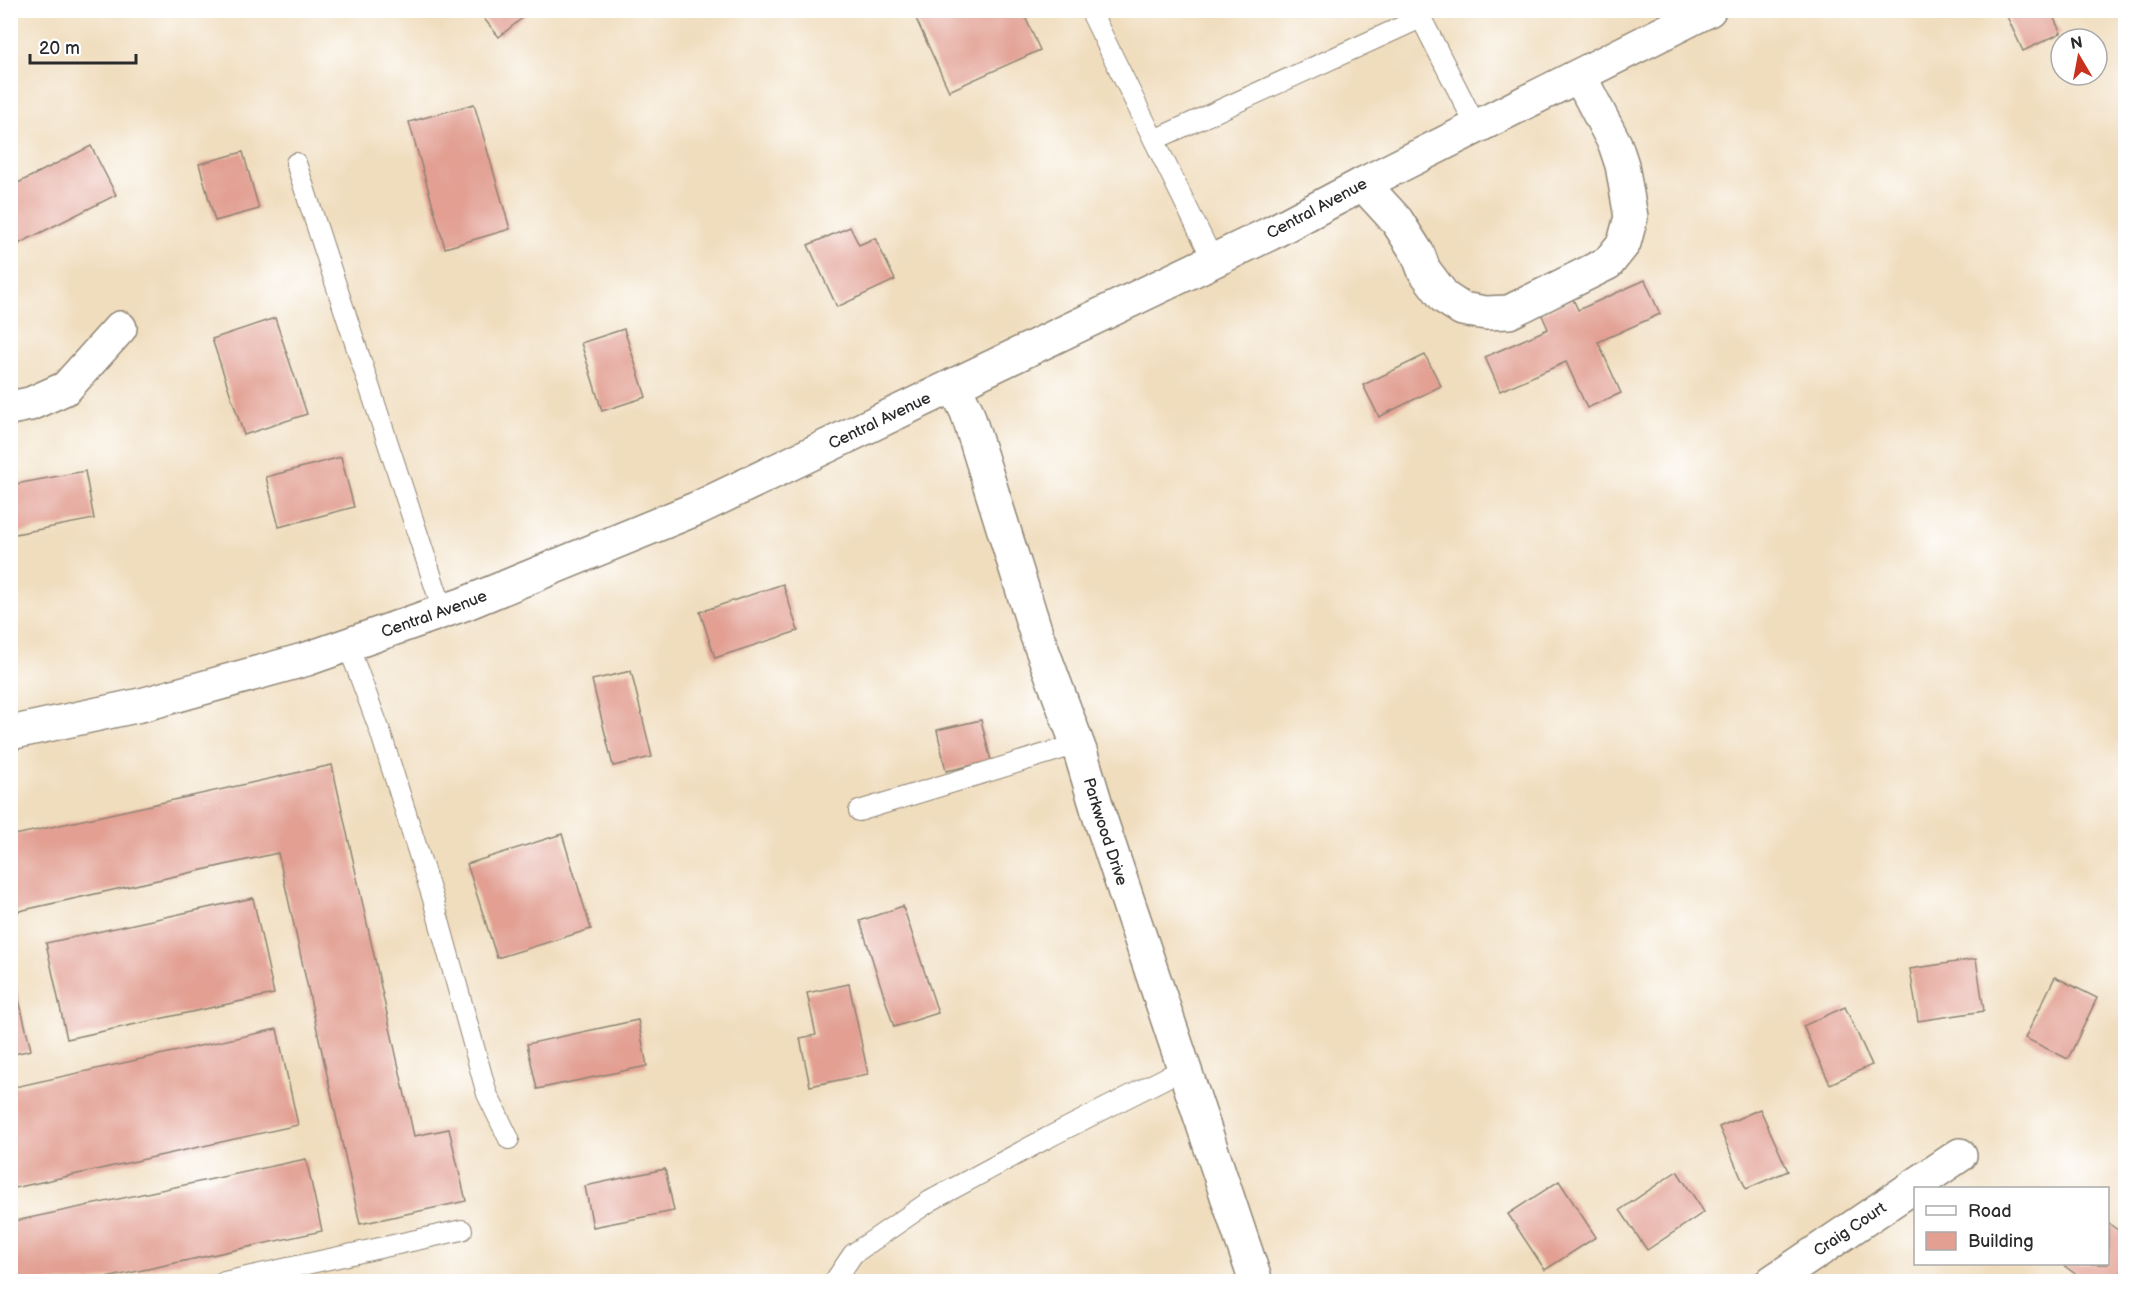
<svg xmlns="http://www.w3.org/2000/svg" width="2136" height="1292" font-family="'Balsamiq Sans',sans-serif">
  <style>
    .building { fill: #e29f92 }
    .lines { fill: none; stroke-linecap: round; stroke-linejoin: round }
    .service-casing { stroke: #8e8474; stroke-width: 22 }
    .minor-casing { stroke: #8e8474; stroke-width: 36 }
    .tertiary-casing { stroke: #8e8474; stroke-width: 36 }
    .service { stroke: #fff; stroke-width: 20 }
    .minor { stroke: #fff; stroke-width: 33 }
    .tertiary { stroke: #fff; stroke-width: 33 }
    .labels { text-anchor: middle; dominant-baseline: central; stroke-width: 6; stroke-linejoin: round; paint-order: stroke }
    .street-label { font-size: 16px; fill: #2b2b2b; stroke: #fff }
  </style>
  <rect width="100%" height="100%" fill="#fff"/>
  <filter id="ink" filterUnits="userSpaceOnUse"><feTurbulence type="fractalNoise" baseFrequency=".0167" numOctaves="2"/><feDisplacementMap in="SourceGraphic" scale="12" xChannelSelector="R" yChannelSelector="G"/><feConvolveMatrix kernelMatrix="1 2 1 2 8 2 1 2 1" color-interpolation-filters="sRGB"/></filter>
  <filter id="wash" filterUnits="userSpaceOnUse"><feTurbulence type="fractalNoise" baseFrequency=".008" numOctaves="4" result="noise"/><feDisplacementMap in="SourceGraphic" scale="24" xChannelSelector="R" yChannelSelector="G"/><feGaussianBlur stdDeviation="1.35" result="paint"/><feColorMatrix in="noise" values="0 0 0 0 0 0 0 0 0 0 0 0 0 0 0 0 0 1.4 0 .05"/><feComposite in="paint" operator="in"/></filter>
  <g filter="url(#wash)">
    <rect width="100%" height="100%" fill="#f0ddbe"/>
    <g id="blocks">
      <!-- building -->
      <g class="building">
        <path d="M477,10H532L499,37Z"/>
        <path d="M912,10H1022L1040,50L949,91Z"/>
        <path d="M2004,10H2050L2061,33L2023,51Z"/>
        <path d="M474,104L510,229L445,248L409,122Z"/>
        <path d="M91,146L116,195L10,248V187Z"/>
        <path d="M243,152L259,209L215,221L199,164Z"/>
        <path d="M850,227L859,245L875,238L895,280L837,307L808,245Z"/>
        <path d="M1645,280L1660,314L1598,342L1621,393L1587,408L1566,362L1500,391L1485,357L1548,329L1541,313L1573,299L1578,310Z"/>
        <path d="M275,318L307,414L244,435L212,339Z"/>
        <path d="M624,329L646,397L602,411L581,343Z"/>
        <path d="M1425,355L1441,386L1379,417L1363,385Z"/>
        <path d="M341,457L354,507L279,527L266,477Z"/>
        <path d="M85,471L94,519L10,535V485Z"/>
        <path d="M783,584L798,631L715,658L700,612Z"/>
        <path d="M631,671L652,757L613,766L592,680Z"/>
        <path d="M981,720L991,761L946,771L937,730Z"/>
        <path d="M332,765L414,1136L449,1129L466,1201L360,1224L278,853L10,913V836Z"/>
        <path d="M562,834L591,929L497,958L467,864Z"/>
        <path d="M253,898L274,994L67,1039L46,943Z"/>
        <path d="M903,906L938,1013L894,1027L860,921Z"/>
        <path d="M1976,959L1984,1011L1918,1021L1910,969Z"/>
        <path d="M10,962L31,1050L10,1055Z"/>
        <path d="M2055,977L2097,998L2068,1059L2025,1038Z"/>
        <path d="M849,984L868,1074L810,1086L800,1038L816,1035L807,993Z"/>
        <path d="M1845,1007L1872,1065L1830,1084L1803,1026Z"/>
        <path d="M638,1020L647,1066L537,1089L527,1044Z"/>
        <path d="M277,1029L298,1125L10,1189V1088Z"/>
        <path d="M1760,1109L1788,1171L1746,1189L1719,1127Z"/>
        <path d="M306,1159L322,1231L88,1282H10V1222Z"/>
        <path d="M665,1169L674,1211L593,1227L585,1186Z"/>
        <path d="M1677,1171L1704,1212L1647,1250L1620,1210Z"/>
        <path d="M1559,1181L1596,1237L1545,1270L1508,1214Z"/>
        <path d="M2108,1223L2126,1236V1266L2114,1282H2086L2062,1264H2108Z"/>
      </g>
    </g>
  </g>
  <g filter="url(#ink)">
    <use href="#blocks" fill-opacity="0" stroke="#8e8474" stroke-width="1.5"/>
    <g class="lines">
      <defs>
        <g id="service">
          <path d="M1090,10L1213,260"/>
          <path d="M1417,10L1477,128"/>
          <path d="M1154,140L1421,18"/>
          <path d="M296,163L443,611"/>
          <path d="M348,645L380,731L433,899L487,1094L509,1139"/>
          <path d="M859,811L1078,744"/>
          <path d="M224,1282L462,1230"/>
          <path d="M834,1282L853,1254L930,1201L1047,1138L1185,1068"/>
        </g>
        <g id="minor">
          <path d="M1363,184L1397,221L1418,254L1424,270L1445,298L1462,309L1486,313L1509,312L1608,263L1624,243L1631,217L1622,165L1615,144L1580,77"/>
          <path id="s1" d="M954,385L967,412L1037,636L1080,751L1100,818L1256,1282"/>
          <path d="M10,408L30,404L66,388L120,328"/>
          <path id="s2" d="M1772,1282L1960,1155"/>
        </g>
        <g id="tertiary">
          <path id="s3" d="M10,733L145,704L307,659L464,604L698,508L1271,233L1363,184L1709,10"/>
        </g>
      </defs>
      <!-- service casing -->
      <use href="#service" class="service-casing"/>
      <!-- minor casing -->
      <use href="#minor" class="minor-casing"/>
      <!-- tertiary casing -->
      <use href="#tertiary" class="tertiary-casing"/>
      <!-- service -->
      <use href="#service" class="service"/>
      <!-- minor -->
      <use href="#minor" class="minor"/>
      <!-- tertiary -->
      <use href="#tertiary" class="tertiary"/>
    </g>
  </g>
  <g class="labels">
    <!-- street labels -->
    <g class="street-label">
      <text stroke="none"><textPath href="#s3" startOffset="1413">Central Avenue</textPath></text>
      <text stroke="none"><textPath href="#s3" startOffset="927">Central Avenue</textPath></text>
      <text stroke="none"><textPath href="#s3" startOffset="441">Central Avenue</textPath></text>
      <text stroke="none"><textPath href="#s1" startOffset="472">Parkwood Drive</textPath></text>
      <text stroke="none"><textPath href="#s2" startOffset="94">Craig Court</textPath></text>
    </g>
  </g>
  <!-- margin -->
  <rect width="2136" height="1292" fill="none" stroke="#fff" stroke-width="36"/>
  <!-- legend -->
  <rect x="1914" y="1187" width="195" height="78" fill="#ffffff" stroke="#aaaaaa" stroke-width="1.5"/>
  <rect x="1926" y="1206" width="30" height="9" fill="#ffffff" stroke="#aaaaaa" stroke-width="1.5"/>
  <text x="1968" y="1217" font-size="18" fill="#2b2b2b">Road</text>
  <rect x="1926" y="1232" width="30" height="18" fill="#e29f92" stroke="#aaaaaa" stroke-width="1.5"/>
  <text x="1968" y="1247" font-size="18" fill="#2b2b2b">Building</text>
  <!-- north arrow -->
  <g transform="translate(2079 57) rotate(350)"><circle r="28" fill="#ffffff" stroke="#aaaaaa" stroke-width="1.5"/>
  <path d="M0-4.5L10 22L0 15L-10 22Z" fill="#c8321e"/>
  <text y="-9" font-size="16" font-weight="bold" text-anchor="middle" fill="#2b2b2b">N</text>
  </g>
  <!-- scale -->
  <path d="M30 54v9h106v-9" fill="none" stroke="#2b2b2b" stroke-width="3"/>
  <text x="39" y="54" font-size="18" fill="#2b2b2b" stroke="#ffffff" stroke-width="4.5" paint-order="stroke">20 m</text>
</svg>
